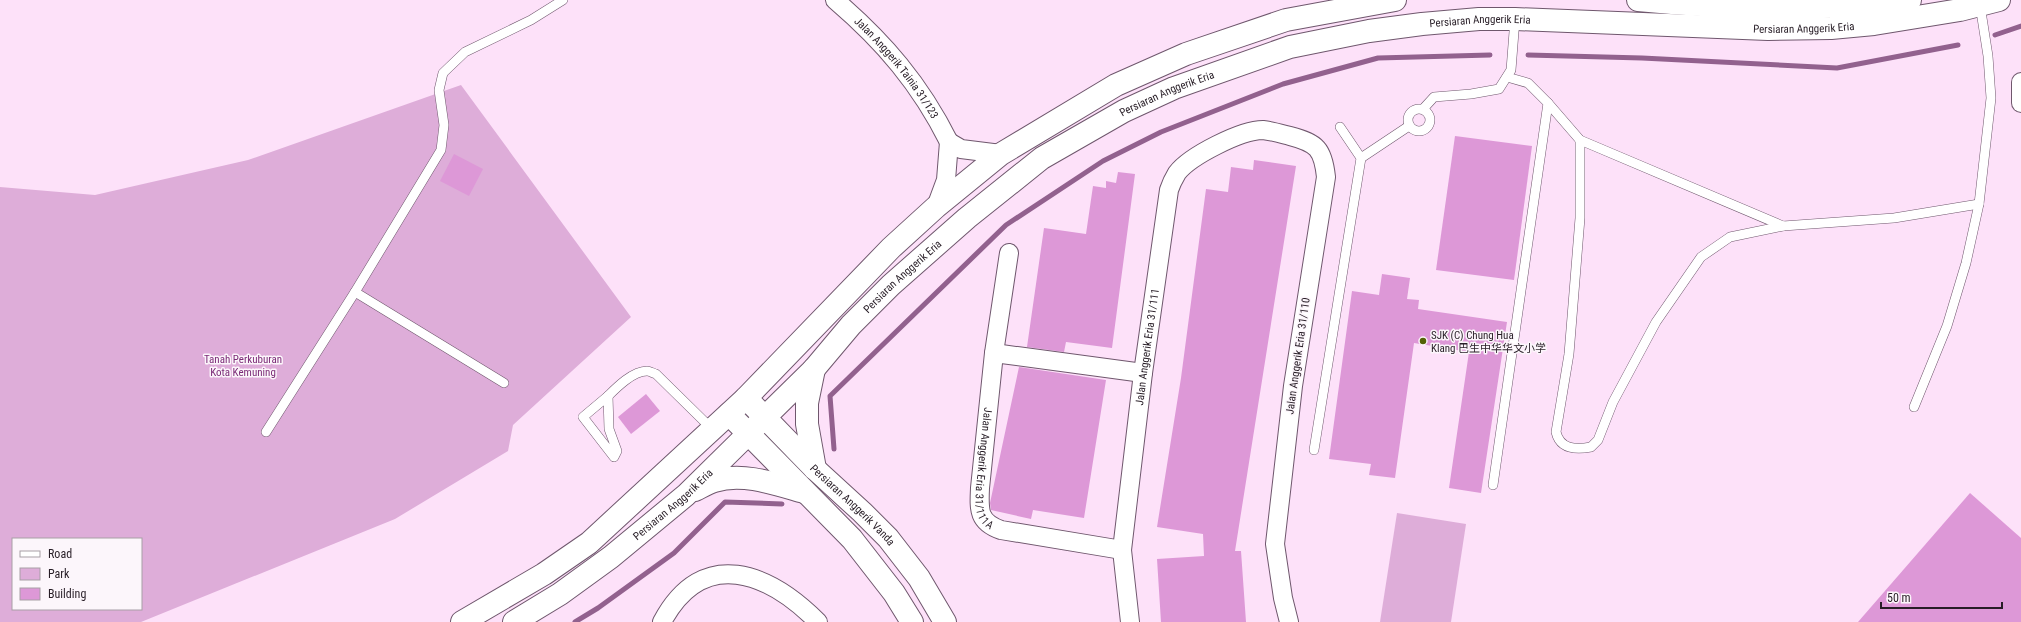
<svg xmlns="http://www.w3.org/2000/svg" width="2021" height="622" font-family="'Roboto Condensed','Noto Sans SC',sans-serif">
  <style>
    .green { fill: #deadd9; fill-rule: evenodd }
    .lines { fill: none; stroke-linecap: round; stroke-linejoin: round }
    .stream { stroke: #92618e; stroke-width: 5 }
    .building { fill: #dd98d7 }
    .service-casing { stroke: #6f576d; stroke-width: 10 }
    .minor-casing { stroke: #6f576d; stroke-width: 20 }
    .tertiary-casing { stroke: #6f576d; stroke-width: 24 }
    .secondary-casing { stroke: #6f576d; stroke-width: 24 }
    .service { stroke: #fff; stroke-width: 9 }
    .minor { stroke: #fff; stroke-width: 18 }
    .tertiary { stroke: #fff; stroke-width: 22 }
    .secondary { stroke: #fff; stroke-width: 22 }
    .poi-dot { fill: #536206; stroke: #fcf6fb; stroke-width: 1.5 }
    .labels { text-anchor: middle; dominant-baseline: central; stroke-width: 3; stroke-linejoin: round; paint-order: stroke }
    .street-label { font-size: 11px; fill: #271d26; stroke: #fcf6fb }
    .poi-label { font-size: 11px; fill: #271d26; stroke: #fcf6fb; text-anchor: start }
    .park-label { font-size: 11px; fill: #7b2b77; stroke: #fcf6fb }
  </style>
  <rect width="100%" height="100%" fill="#fde1f9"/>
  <!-- green -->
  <g class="green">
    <path d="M461,85L631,317L513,425L508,451L395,519L141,622H0V187L95,195L248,160ZM13,539H141V609H13Z"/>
    <path d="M1397,513L1466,524L1451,622H1380Z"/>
  </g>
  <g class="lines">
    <!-- stream -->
    <g class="stream">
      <path d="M1995,35L2021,26"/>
      <path d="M1528,55L1642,58L1837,68L1958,45"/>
      <path d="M834,449L830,396L1006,225L1103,161L1161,132L1283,84L1378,58L1490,55"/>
      <path d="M575,622L598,608L674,553L725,502L782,504"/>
    </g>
  </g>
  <!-- building -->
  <g class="building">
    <path d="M1455,136L1532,146L1514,280L1436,270Z"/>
    <path d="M454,154L483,169L469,196L440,181Z"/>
    <path d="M1254,160L1296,166L1235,551H1241L1246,622H1161L1157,559L1204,556L1203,534L1157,527L1181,378L1206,189L1228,192L1231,167L1253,170Z"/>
    <path d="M1118,172L1135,174L1112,348L1066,342L1064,352L1027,347L1044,228L1086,234L1093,186L1106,188V181L1116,183Z"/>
    <path d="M1382,274L1410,278L1407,299L1419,300L1418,309L1507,322L1481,493L1449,488L1469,352L1414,343L1395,478L1369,475L1371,464L1329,459L1352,291L1379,295Z"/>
    <path d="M1019,367L1106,380L1084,518L1033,510L1031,519L991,510L990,503Z"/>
    <path d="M646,394L660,411L631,434L618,417Z"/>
    <path d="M1970,493L2021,538V622H1858Z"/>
  </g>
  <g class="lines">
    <defs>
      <g id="service">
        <path d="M1548,103L1580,140L1783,226"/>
        <circle cx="1419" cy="120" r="11"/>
        <path d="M1423,109L1434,97L1471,94L1499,89L1511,70L1515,19"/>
        <path d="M1580,140V218L1569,354L1556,432C1560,449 1575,450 1591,447L1598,440L1613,402L1656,322L1701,257L1730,237L1783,226L1894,218L1979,204"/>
        <path d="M1361,158L1409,126"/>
        <path d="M355,292L504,383"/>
        <path d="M608,396L609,429L617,451L614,457L583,417Z"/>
        <path d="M608,396C617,387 633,371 647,371C649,371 653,373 656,374L712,429"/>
        <path d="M1914,407L1947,326L1966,263L1979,204L1991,98L1988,56L1980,5"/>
        <path d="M266,432L355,292L441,150L444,125L439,90L443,73L465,52L531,20L563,0"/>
        <path d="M1314,450L1361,158L1340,127"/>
        <path d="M1493,485L1548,103L1528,83L1507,77"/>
      </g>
      <g id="minor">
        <path id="s1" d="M835,0C884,42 920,84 949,142"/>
        <path d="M2021,82V103"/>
        <path d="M936,207L946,180L949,142L961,149L1001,154"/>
        <path id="s2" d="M1009,253L994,353L980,488C979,510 978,522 1001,530L1122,550"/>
        <path d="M994,353L1143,373"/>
        <path d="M662,622C703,545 769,573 818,622"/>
        <path id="s3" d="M1130,622L1122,550L1143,373L1169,190C1171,184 1174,178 1177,173C1190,156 1241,130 1263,130C1272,131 1282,134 1290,136C1317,143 1323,149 1326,177L1293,386L1275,544L1283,598L1289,622"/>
      </g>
      <g id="tertiary">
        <path id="s4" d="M746,398L815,469L862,512L888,538L919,578L945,622"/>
        <path d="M729,414L852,539L894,593L912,622"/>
      </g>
      <g id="secondary">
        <path d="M1638,0C1729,9 1819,12 1910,0"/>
        <path d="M814,369L807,403V424L815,469"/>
        <path d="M695,490C701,487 708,483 714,481C743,472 776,484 804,492"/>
        <path d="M462,622L544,574L589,543L746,398L891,248L936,207L1001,154L1116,85L1186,54L1286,20L1395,0"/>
        <path id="s5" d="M514,622L560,594L611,557L686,495L814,369L851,325L891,285L967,218L1042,158L1124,111L1174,88L1290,47L1369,31L1422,24L1479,19H1515L1768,29L1831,28L1874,24L1960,10L1999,0"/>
      </g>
    </defs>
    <!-- service casing -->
    <use href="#service" class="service-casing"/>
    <!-- minor casing -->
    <use href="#minor" class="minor-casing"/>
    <!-- tertiary casing -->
    <use href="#tertiary" class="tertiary-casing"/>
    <!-- secondary casing -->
    <use href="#secondary" class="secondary-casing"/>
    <!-- service -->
    <use href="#service" class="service"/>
    <!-- minor -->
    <use href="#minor" class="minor"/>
    <!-- tertiary -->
    <use href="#tertiary" class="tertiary"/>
    <!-- secondary -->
    <use href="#secondary" class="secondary"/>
  </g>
  <!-- markers -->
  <circle class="poi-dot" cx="1423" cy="341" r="4"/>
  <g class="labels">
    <!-- street labels -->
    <g class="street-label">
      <text stroke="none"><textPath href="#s5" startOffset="1170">Persiaran Anggerik Eria</textPath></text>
      <text stroke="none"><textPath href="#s5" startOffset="1494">Persiaran Anggerik Eria</textPath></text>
      <text stroke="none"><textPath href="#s1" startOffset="92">Jalan Anggerik Tainia 31/123</textPath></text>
      <text stroke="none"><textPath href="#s5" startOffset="846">Persiaran Anggerik Eria</textPath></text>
      <text stroke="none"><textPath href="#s5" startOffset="522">Persiaran Anggerik Eria</textPath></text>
      <text stroke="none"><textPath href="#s3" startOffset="277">Jalan Anggerik Eria 31/111</textPath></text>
      <text transform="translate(1298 356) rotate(-82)">Jalan Anggerik Eria 31/110</text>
      <text stroke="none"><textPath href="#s2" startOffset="218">Jalan Anggerik Eria 31/111A</textPath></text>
      <text stroke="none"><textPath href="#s5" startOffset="198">Persiaran Anggerik Eria</textPath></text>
      <text stroke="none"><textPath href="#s4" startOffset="151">Persiaran Anggerik Vanda</textPath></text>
    </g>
    <!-- poi labels -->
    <g class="poi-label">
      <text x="1431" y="335">SJK (C) Chung Hua<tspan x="1431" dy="13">Klang 巴生中华华文小学</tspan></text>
    </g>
    <!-- park labels -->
    <g class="park-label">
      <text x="243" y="359">Tanah Perkuburan<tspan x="243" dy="13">Kota Kemuning</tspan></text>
    </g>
  </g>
  <!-- legend -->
  <rect x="12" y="538" width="130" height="72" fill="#fcf6fb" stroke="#a79fa6"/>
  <rect x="20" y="551" width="20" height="6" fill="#ffffff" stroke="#a79fa6"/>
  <text x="48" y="558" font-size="12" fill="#271d26">Road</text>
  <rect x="20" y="568" width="20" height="12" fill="#deadd9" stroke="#a79fa6"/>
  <text x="48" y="578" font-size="12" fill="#271d26">Park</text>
  <rect x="20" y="588" width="20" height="12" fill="#dd98d7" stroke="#a79fa6"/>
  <text x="48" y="598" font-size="12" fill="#271d26">Building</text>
  <!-- scale -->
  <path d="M1881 602v6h121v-6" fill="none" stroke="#271d26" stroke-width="2"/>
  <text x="1887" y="602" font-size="12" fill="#271d26" stroke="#fcf6fb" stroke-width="3" paint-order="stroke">50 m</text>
</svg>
